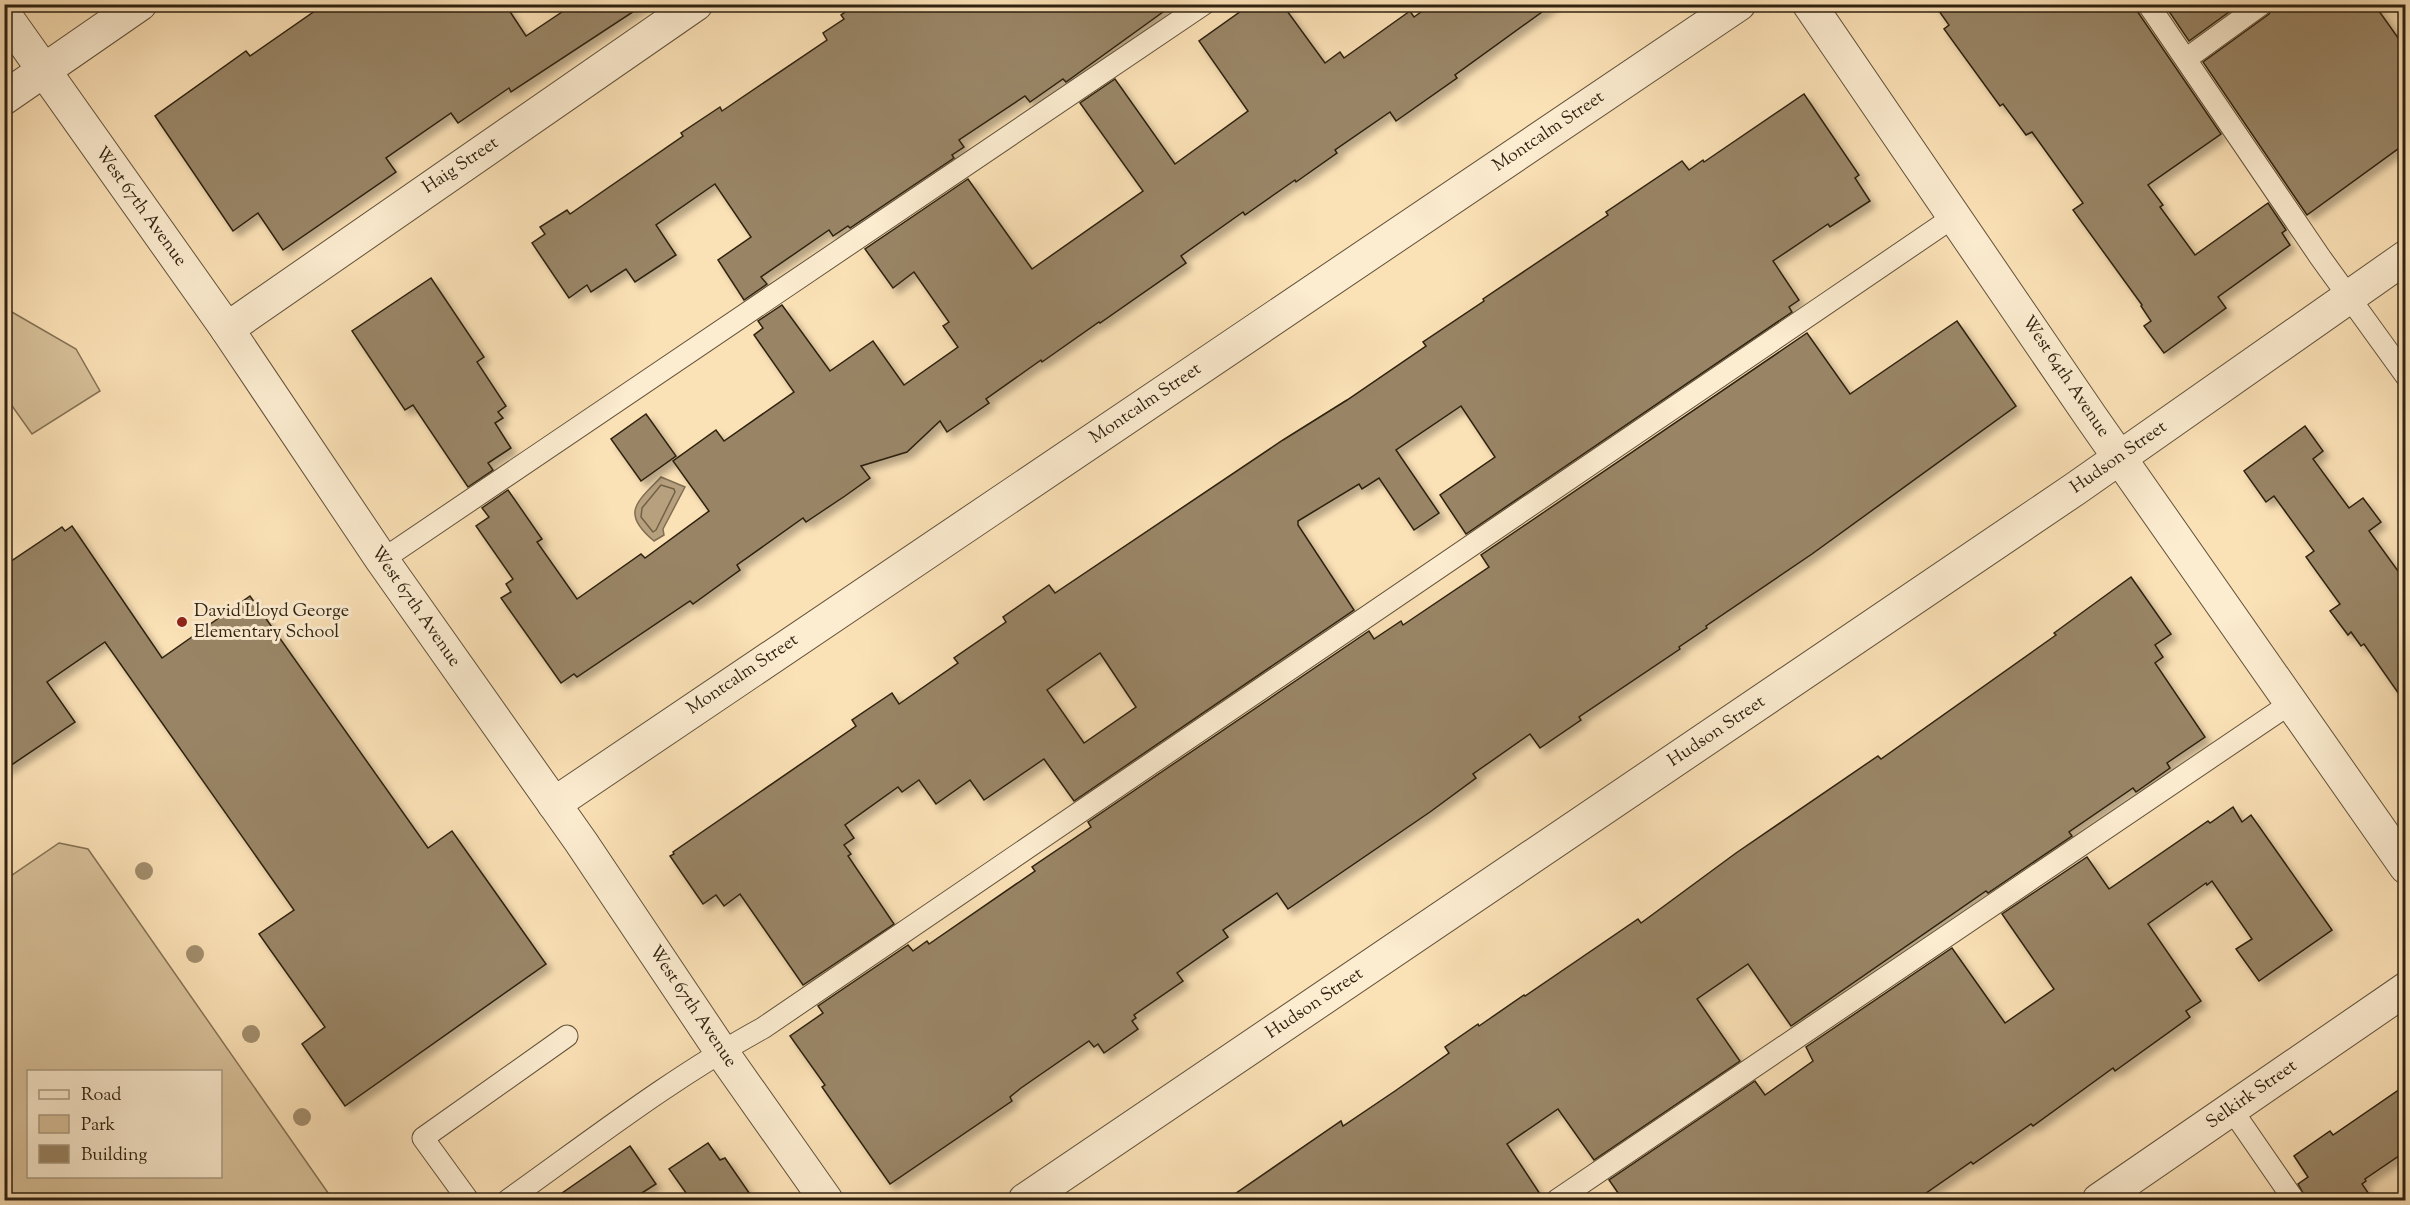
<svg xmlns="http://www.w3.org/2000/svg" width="2410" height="1205" font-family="'Sorts Mill Goudy',serif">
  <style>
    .green { fill: #d8c19a; stroke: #847255; stroke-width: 1.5; fill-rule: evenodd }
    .water { fill: #b6a07e; stroke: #806e52; stroke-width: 1.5 }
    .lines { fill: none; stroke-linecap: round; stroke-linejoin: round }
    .shore { stroke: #726147; stroke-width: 1.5 }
    .building { fill: #998566; stroke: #2f2210; stroke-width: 1.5; fill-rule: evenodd; filter: url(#shadow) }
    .lane-casing { stroke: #62523a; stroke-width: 23 }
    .street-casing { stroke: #62523a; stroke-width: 35 }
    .lane { stroke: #fcecd0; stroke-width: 21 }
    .street { stroke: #fcecd0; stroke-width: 33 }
    .tree { fill: #a28e6d }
    .poi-dot { fill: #8f2418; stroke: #fcecd0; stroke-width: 2 }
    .labels { text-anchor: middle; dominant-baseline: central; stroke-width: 6; stroke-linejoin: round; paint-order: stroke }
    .street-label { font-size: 18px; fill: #2f2210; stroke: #fcecd0 }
    .poi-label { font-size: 18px; fill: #2f2210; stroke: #fcecd0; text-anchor: start }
  </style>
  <defs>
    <filter id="shadow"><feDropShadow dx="5.5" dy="5.5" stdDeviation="3" flood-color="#0004"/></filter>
  </defs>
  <rect width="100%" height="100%" fill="#fbe1b6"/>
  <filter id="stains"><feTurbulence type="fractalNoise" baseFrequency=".00333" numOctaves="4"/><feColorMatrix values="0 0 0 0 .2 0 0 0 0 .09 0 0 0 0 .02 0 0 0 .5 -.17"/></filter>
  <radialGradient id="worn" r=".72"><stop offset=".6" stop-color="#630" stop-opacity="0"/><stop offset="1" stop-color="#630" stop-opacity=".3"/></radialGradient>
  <!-- green -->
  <g class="green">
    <path d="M5,308L76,349L100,391L32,434L5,396Z"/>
    <path d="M59,843L88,849L333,1200H5V880ZM28,1072H220V1176H28Z"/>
  </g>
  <!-- water -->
  <path class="water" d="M661,477L685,487L663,529L664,535L654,541C620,513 637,502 661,477Z"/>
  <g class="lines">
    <!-- shore -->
    <path class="shore" d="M661,485L674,489L675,492L656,530L653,532L641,517L642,508Z"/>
  </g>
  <!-- building -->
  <g class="building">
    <path d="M325,4H505L526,36L574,4H645L511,92L509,88L458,123L451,113L386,158L396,172L283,250L258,213L233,231L155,116L246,51L250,56Z"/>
    <path d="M857,4H1174L1066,82L1063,79L1030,102L1025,96L959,140L964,147L952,155L954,158L850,228L848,226L833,236L829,230L761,277L767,284L744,300L718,260L751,237L715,184L656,225L676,255L635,282L626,269L591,292L587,285L569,298L532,243L545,234L540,227L567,210L570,214L683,136L681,133L720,107L722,111L827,40L823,33L844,19L841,15Z"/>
    <path d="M1251,4H1282L1325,63L1340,52L1344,58L1410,11L1414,17L1432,4H1553L1455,75L1457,78L1396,121L1390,112L1335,150L1337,153L1296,182L1295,180L1245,215L1243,212L1181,256L1186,263L1100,323L1099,322L1042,362L1041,360L986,399L989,403L947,432L940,421L907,452L861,466L870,478L845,496L806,522L803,518L737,565L740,570L693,604L690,601L577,677L574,674L561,683L501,598L511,592L506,584L513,579L476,526L489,517L482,508L508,490L542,539L537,542L577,599L641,554L645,558L709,511L673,461L716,430L724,441L794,392L754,335L763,328L758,321L782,305L830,371L873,341L904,385L958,347L943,326L949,322L914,272L893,288L865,249L968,179L1032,269L1143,191L1080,103L1115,79L1175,164L1248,111L1199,41Z"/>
    <path d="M1934,4H2135L2137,11L2221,134L2148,185L2163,205L2160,207L2195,255L2268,203L2286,230L2282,233L2290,245L2218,297L2226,308L2164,353L2144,326L2151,321L2141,306L2142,305L2073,210L2083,203L2032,132L2026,135L2003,104L2000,106L1944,29L1949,25Z"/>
    <path d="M2164,4H2240L2189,41Z"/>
    <path d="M2274,4H2374L2406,49V143L2307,215L2203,62L2269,14Z"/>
    <path d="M1804,94L1859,175L1855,178L1870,201L1830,227L1828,224L1773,261L1799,300L1789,307L1792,312L1466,534L1440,495L1495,457L1461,406L1396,450L1439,513L1414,530L1379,478L1362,489L1359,484L1298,521V525L1354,610L1074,801L1044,759L984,800L970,780L936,804L919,780L902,792L898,787L845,825L854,838L844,845L851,854L848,856L894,924L803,985L740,894L724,906L716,895L703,904L670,856L674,854L673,852L856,726L852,720L892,693L899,704L958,663L954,658L1006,622L1003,617L1049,585L1055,593L1283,440L1347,400L1426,346L1423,342L1484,301L1483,299L1608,215L1606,212L1682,161L1689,170L1703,160L1704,162ZM1100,653L1136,707L1084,743L1047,690Z"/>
    <path d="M431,278L484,357L477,362L506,406L498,412L503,418L495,423L511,448L488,463L493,470L468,487L413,405L405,410L352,331Z"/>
    <path d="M1957,321L2016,406L1812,554L1706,626L1707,628L1679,647L1680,649L1579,717L1581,720L1540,748L1530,734L1473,774L1476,778L1430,812L1288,909L1277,893L1223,930L1228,937L1177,973L1183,981L1134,1015L1136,1018L1132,1021L1138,1029L1104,1053L1098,1044L1094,1047L1089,1041L1021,1088L1010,1097L1012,1101L890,1184L822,1087L825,1085L790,1036L823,1013L818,1006L908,945L913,951L927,941L929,944L1035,871L1032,867L1091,827L1088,822L1369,631L1374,639L1401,621L1403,625L1489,567L1481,555L1807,333L1850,394Z"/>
    <path d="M646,414L676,456L641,481L611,439Z"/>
    <path d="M2305,426L2323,451L2313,459L2349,508L2363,498L2381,522L2369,531L2406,582V704L2364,644L2361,646L2351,632L2348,635L2330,611L2340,604L2306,557L2314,551L2274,496L2266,502L2244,471Z"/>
    <path d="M72,526L162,658L250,596L428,848L452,831L546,964L345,1106L302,1044L325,1027L259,934L294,910L105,642L47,682L75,722L4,770V566L62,527L65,531Z"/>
    <path d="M2131,577L2171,634L2155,645L2163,657L2155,663L2205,737L2167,763L2170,768L2136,792L2133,788L2069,832L2072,836L1988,893L1986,891L1791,1026L1748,964L1697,999L1740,1061L1594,1160L1558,1109L1507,1144L1544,1200H1226L1341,1121L1343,1126L1395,1091L1449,1053L1445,1047L1478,1024L1479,1026L1524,995L1525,996L1638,919L1641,923L1736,853L1878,756L1881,759L2056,635L2054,633Z"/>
    <path d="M2233,807L2242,822L2251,815L2332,930L2259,981L2236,949L2252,939L2212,881L2207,885L2206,883L2148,924L2201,1001L2186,1011L2190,1017L2115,1071L2113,1068L2033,1126L2031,1124L1973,1164L1971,1162L1916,1200H1623L1609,1180L1755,1081L1765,1095L1813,1061L1806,1047L1952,948L2005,1023L2054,989L2002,914L2087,857L2109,889L2208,821L2210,823Z"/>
    <path d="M2406,1085V1151L2365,1179L2366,1181L2362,1184L2373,1200H2307L2298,1184L2308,1177L2294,1156L2330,1131L2333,1135Z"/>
    <path d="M708,1143L720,1160L725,1158L754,1200H691L669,1169Z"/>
    <path d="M630,1146L656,1184L631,1200H552Z"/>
  </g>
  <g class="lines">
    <defs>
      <g id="lane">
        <path d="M2148,4L2320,257L2406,376"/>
        <path d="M2186,59L2262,4"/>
        <path d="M382,560L1204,4"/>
        <path d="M2232,1110L2294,1200"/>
        <path d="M468,1200L423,1138L567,1036"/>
        <path d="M508,1200C591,1141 673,1077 763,1028L1955,216"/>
        <path d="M1557,1200L2291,703"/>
      </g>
      <g id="street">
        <path d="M1809,4L2091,417L2406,867"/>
        <path d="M4,14L227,329L382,560L581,842L721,1051L826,1200"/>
        <path d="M4,98L140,4"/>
        <path d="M227,329L696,4"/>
        <path d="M554,804L1739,4"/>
        <path d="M1025,1200L2075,489L2406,257"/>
        <path d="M2099,1200L2406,989"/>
      </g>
    </defs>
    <!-- lane casing -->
    <use href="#lane" class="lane-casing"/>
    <!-- street casing -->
    <use href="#street" class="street-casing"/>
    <!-- lane -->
    <use href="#lane" class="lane"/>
    <!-- street -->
    <use href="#street" class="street"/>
  </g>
  <!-- trees -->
  <g class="tree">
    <circle cx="144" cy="871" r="9"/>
    <circle cx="195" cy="954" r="9"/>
    <circle cx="251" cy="1034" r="9"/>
    <circle cx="302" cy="1117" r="9"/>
  </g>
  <!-- markers -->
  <circle class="poi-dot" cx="182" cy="622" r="6"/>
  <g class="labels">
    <!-- street labels -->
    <g class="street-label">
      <text transform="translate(1549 132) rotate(-34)">Montcalm Street</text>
      <text transform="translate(461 166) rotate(-34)">Haig Street</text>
      <text transform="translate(140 207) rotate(54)">West 67th Avenue</text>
      <text transform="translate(2065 377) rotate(56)">West 64th Avenue</text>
      <text transform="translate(1146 404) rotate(-34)">Montcalm Street</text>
      <text transform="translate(2119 458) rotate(-35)">Hudson Street</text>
      <text transform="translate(415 607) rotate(55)">West 67th Avenue</text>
      <text transform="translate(743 675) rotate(-34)">Montcalm Street</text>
      <text transform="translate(1717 732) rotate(-34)">Hudson Street</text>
      <text transform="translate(1315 1004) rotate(-34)">Hudson Street</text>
      <text transform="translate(692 1007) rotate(56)">West 67th Avenue</text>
      <text transform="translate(2252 1095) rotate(-35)">Selkirk Street</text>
    </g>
    <!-- poi labels -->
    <g class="poi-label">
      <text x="194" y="612">David Lloyd George<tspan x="194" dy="21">Elementary School</tspan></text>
    </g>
  </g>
  <!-- margin -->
  <rect width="2410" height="1205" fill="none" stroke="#fbe1b6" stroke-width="24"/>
  <rect x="6" y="6" width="2398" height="1193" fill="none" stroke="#2f2210" stroke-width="3"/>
  <rect x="12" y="12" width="2386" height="1181" fill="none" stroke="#2f2210" stroke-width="1.5"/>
  <!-- legend -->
  <rect x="27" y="1070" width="195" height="108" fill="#fcecd0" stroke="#aa9b83" stroke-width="1.5"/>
  <rect x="39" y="1090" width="30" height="9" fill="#fcecd0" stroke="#aa9b83" stroke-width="1.5"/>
  <text x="81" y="1100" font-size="18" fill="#2f2210">Road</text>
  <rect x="39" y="1115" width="30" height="18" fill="#d8c19a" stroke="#aa9b83" stroke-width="1.5"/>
  <text x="81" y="1130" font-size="18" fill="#2f2210">Park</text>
  <rect x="39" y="1145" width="30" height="18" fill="#998566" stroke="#aa9b83" stroke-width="1.5"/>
  <text x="81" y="1160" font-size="18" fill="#2f2210">Building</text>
  <rect width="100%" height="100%" filter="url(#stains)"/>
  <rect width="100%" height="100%" fill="url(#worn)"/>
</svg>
